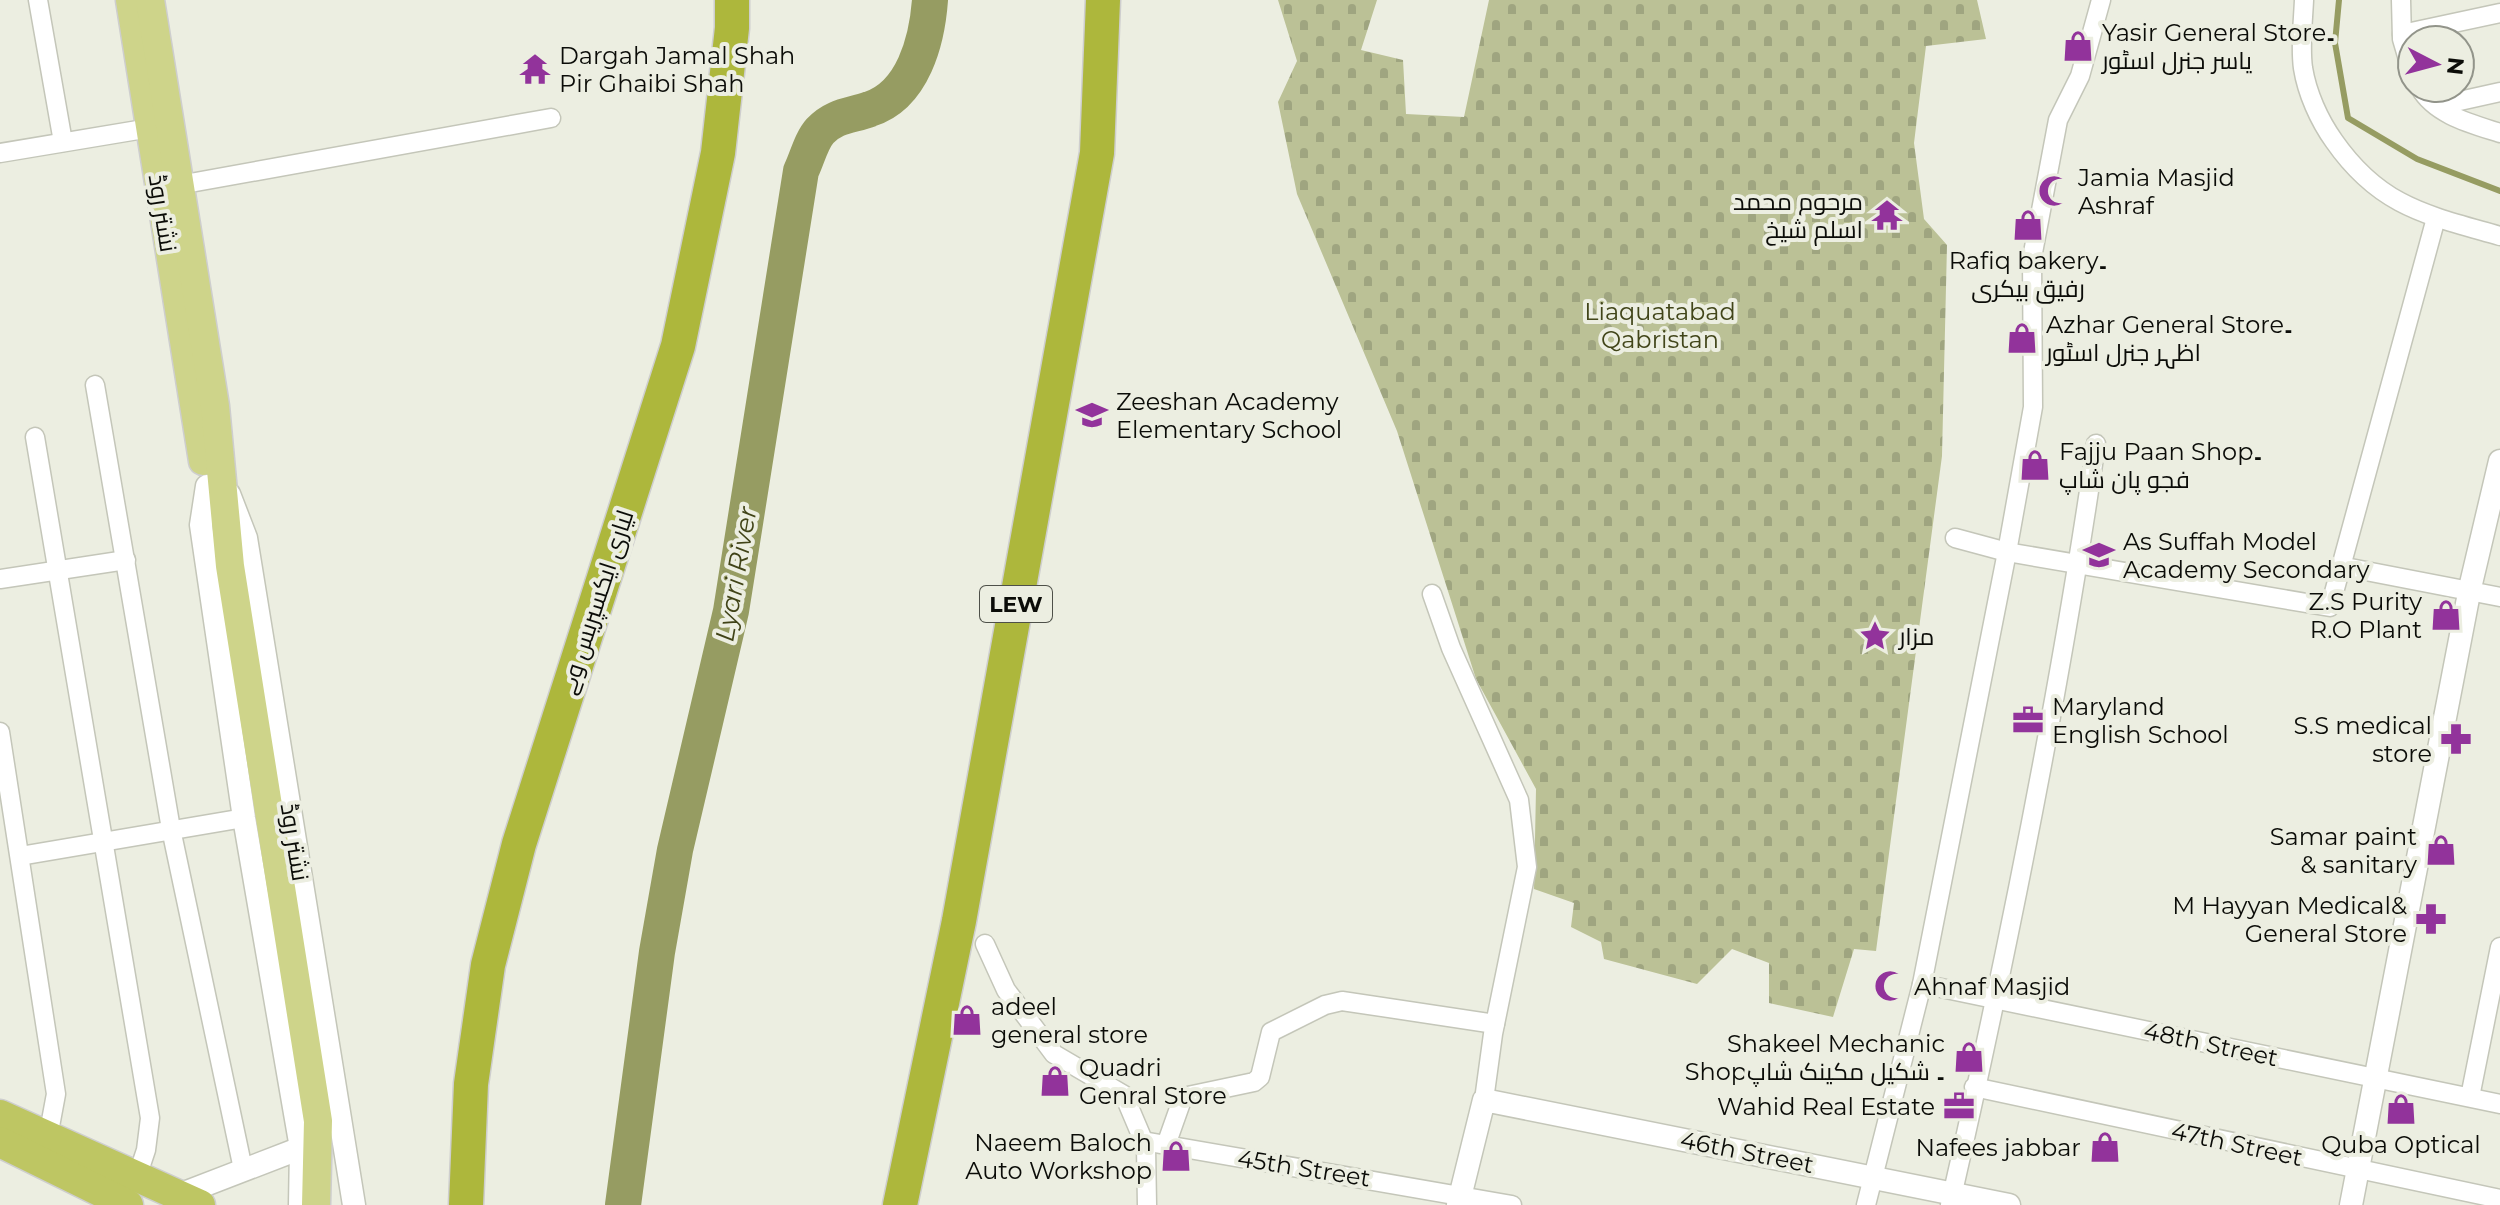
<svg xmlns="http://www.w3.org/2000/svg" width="2500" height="1205" font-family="Montserrat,Cairo,sans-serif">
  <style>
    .cemetery { fill: url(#cemetery-stones) }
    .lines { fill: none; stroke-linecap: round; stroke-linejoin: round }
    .stream { stroke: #969c62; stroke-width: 6 }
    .river { stroke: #969c62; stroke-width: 36 }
    .minor-casing { stroke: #c4c6b9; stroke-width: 21 }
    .tertiary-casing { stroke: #c4c6b9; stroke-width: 25 }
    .primary-casing { stroke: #cecece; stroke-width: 31 }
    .trunk-casing { stroke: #cecece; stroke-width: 33 }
    .motorway-casing { stroke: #cecece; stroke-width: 37 }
    .minor { stroke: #fff; stroke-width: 18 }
    .tertiary { stroke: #fff; stroke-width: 22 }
    .primary { stroke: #ced48a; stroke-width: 28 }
    .trunk { stroke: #bec663; stroke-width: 30 }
    .motorway { stroke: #adb73c; stroke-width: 34 }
    .labels { text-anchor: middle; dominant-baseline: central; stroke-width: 8; stroke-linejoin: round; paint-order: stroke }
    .shield { fill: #eceee1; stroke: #4e5049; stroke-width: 2 }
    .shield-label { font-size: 22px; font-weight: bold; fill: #0b0c08 }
    .poi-label { font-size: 24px; fill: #0b0c08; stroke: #eceee1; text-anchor: start }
    .street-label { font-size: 24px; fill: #0b0c08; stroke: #eceee1 }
    .park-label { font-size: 24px; fill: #414519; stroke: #eceee1 }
    .water-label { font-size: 26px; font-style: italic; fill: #404317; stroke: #eceee1 }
  </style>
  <defs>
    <pattern id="cemetery-stones" width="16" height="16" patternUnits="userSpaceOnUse" patternTransform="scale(2)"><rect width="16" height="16" fill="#bbc196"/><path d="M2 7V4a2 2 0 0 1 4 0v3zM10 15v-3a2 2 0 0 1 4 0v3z" fill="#9fa580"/></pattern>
  </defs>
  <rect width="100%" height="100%" fill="#eceee1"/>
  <!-- cemetery -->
  <path class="cemetery" d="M1278,0H1377L1361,50L1403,60L1406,114L1464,117L1489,0H1977L1986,39L1926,46L1914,143L1924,219L1947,245L1942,456L1876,951L1854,949L1833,1017L1769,1003V963L1732,949L1697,984L1604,959L1601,942L1571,927L1574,903L1534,889L1536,789L1476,679L1397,431L1297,194L1278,102L1297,61Z"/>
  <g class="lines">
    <!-- stream -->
    <path class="stream" d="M2339,0L2335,43L2348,118L2417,159L2500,191"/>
    <!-- river -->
    <path class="river" d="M623,1205L657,952L675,850L731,611L801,171C807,159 811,141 820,131C835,115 851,116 870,109C913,95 927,41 930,0"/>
    <defs>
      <g id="minor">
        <path d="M38,0L63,142"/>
        <path d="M2304,0C2303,22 2300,46 2303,68C2307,93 2319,120 2334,141C2380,207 2427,215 2500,236"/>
        <path d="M2401,0L2402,39L2412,73"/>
        <path d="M2402,34L2500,13"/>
        <path d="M2420,88C2435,115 2472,124 2500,133"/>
        <path d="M2437,106L2500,92"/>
        <path d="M0,153L150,128"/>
        <path d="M179,185L551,118"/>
        <path d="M95,385L171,829L243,1169"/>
        <path d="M35,437L150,1118L146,1150L137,1177"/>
        <path d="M1955,538L2007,552L2330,607L2436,218"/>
        <path d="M2340,566L2500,597"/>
        <path d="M0,579L126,560"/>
        <path d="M1432,594L1451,648L1519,800L1527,867L1493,1034L1484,1100"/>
        <path d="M0,732L56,1094L48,1137"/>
        <path d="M20,856L244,818"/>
        <path d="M985,944L1006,990L1054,1054L1124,1095L1146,1147L1147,1205"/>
        <path d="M1922,984L2500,1104"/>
        <path d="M1974,1087L2500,1199"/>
        <path d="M2470,1097L2500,947"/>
        <path d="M1143,1141L1512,1205"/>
        <path d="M1166,1145L1183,1097L1254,1082L1260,1077L1271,1032L1325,1005L1342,1001L1495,1024"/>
        <path d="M1866,1205L1922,984L2007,552L2033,407L2032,258L2058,120L2080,76L2101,0"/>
        <path d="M1950,1205C2007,954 2059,699 2096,444"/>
      </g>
      <g id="tertiary">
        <path d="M207,486L201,525L244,818L301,1148L300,1205"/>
        <path d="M229,494L246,538L354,1205"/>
        <path d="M179,1195L301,1148"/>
        <path d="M1458,1205L1484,1100L2009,1205"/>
        <path d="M2351,1205L2470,588L2500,461"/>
      </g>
      <g id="primary">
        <path d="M130,0L203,461"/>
        <path d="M150,0L215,406L230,566L318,1121L316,1205"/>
      </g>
      <g id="trunk">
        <path d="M0,1115L200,1205"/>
        <path d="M0,1142L128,1205"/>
      </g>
      <g id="motorway">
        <path d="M466,1205L471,1084L488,965L519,844L678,346L718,153L732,28V0"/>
        <path d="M900,1205L959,921L1097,153L1103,0"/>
      </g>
    </defs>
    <!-- minor casing -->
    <use href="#minor" class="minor-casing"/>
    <!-- tertiary casing -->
    <use href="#tertiary" class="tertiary-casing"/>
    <!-- primary casing -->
    <use href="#primary" class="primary-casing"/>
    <!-- trunk casing -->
    <use href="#trunk" class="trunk-casing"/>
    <!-- motorway casing -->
    <use href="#motorway" class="motorway-casing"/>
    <!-- minor -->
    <use href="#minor" class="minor"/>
    <!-- tertiary -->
    <use href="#tertiary" class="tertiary"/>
    <!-- primary -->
    <use href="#primary" class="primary"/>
    <!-- trunk -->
    <use href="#trunk" class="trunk"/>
    <!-- motorway -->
    <use href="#motorway" class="motorway"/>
  </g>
  <!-- icons -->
  <defs>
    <symbol id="shop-bare" viewBox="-9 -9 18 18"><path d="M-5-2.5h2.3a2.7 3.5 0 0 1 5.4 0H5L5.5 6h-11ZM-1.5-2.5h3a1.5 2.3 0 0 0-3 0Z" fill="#92339b" stroke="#eceee1" stroke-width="2.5" paint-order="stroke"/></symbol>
    <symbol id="temple-bare" viewBox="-9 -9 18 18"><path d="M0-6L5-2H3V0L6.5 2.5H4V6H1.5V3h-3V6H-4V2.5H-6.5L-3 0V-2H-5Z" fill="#92339b" stroke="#eceee1" stroke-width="2.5" paint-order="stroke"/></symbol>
    <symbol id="mosque-bare" viewBox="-9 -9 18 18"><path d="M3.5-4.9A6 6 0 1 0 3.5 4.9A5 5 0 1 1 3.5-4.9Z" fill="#92339b" stroke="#eceee1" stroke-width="2.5" paint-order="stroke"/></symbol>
    <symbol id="school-bare" viewBox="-9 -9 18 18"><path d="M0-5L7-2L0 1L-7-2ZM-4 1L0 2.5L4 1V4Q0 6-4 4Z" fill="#92339b" stroke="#eceee1" stroke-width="2.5" paint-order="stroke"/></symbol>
    <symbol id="sight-bare" viewBox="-9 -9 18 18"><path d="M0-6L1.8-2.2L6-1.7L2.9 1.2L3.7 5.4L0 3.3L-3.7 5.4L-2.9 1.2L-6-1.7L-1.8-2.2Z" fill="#92339b" stroke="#eceee1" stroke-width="2.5" paint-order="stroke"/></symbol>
    <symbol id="office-bare" viewBox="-9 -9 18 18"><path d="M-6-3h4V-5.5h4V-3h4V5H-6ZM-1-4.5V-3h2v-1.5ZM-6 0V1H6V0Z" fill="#92339b" stroke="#eceee1" stroke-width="2.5" paint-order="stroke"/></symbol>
    <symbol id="pharmacy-bare" viewBox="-9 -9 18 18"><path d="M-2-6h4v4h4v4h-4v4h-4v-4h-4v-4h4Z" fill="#92339b" stroke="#eceee1" stroke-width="2.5" paint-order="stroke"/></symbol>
  </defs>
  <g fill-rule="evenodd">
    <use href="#shop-bare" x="2056" y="24" width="44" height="44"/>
    <use href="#temple-bare" x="513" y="47" width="44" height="44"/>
    <use href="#mosque-bare" x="2032" y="169" width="44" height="44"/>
    <use href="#temple-bare" x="1865" y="193" width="44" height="44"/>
    <use href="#shop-bare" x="2006" y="203" width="44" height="44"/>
    <use href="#shop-bare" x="2000" y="316" width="44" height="44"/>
    <use href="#school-bare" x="1070" y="393" width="44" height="44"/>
    <use href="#shop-bare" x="2013" y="443" width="44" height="44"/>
    <use href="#school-bare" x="2077" y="533" width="44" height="44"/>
    <use href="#shop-bare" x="2424" y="593" width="44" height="44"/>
    <use href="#sight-bare" x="1853" y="614" width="44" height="44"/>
    <use href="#office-bare" x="2006" y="698" width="44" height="44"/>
    <use href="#pharmacy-bare" x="2434" y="717" width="44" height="44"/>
    <use href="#shop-bare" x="2419" y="828" width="44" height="44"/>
    <use href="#pharmacy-bare" x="2409" y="897" width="44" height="44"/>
    <use href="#mosque-bare" x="1868" y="964" width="44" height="44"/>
    <use href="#shop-bare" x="945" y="998" width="44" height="44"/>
    <use href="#shop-bare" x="1947" y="1035" width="44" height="44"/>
    <use href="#shop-bare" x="1033" y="1059" width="44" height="44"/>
    <use href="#office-bare" x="1937" y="1084" width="44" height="44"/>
    <use href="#shop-bare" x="2379" y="1087" width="44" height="44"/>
    <use href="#shop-bare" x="2083" y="1125" width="44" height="44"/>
    <use href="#shop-bare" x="1154" y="1134" width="44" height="44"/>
  </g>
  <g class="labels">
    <!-- shield labels -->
    <rect class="shield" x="980" y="586" width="72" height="36" rx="6"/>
    <g class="shield-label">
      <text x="1016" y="604">LEW</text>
    </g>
    <!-- poi labels -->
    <g class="poi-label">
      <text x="2102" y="32">Yasir General Store۔<tspan x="2102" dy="28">یاسر جنرل اسٹور</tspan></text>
      <text x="559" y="55">Dargah Jamal Shah<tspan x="559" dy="28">Pir Ghaibi Shah</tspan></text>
      <text x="2078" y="177">Jamia Masjid<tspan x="2078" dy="28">Ashraf</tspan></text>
      <text x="1863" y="201" text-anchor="end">مرحوم محمد<tspan x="1863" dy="28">اسلم شیخ</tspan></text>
      <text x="2028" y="260" text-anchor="middle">Rafiq bakery۔<tspan x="2028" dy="28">رفیق بیکری</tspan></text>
      <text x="2046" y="324">Azhar General Store۔<tspan x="2046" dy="28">اظہر جنرل اسٹور</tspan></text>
      <text x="1116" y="401">Zeeshan Academy<tspan x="1116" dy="28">Elementary School</tspan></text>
      <text x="2059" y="451">Fajju Paan Shop۔<tspan x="2059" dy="28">فجو پان شاپ</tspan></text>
      <text x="2123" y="541">As Suffah Model<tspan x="2123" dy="28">Academy Secondary</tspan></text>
      <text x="2422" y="601" text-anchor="end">Z.S Purity<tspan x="2422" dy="28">R.O Plant</tspan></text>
      <text x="1899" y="636">مزار</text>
      <text x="2052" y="706">Maryland<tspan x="2052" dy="28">English School</tspan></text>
      <text x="2432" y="725" text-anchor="end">S.S medical<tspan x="2432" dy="28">store</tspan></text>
      <text x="2417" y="836" text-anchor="end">Samar paint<tspan x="2417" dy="28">&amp; sanitary</tspan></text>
      <text x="2407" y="905" text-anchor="end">M Hayyan Medical&amp;<tspan x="2407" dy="28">General Store</tspan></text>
      <text x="1914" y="986">Ahnaf Masjid</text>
      <text x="991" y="1006">adeel<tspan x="991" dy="28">general store</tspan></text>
      <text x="1945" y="1043" text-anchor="end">Shakeel Mechanic<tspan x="1945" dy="28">Shop۔ شکیل مکینک شاپ</tspan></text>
      <text x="1079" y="1067">Quadri<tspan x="1079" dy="28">Genral Store</tspan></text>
      <text x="1935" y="1106" text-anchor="end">Wahid Real Estate</text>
      <text x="1152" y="1142" text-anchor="end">Naeem Baloch<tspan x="1152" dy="28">Auto Workshop</tspan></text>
      <text x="2401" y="1144" text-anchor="middle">Quba Optical</text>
      <text x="2081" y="1147" text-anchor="end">Nafees jabbar</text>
    </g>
    <!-- street labels -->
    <g class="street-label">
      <text transform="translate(163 213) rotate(81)">نشتر روڈ</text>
      <text transform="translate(596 602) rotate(-72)">لیاری ایکسپریس وے</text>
      <text transform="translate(295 842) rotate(81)">نشتر روڈ</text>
      <text transform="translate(2211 1044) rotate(12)">48th Street</text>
      <text transform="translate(2237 1144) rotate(12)">47th Street</text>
      <text transform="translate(1747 1152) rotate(11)">46th Street</text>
      <text transform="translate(1304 1168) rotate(9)">45th Street</text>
    </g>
    <!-- park labels -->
    <g class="park-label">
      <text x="1660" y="311">Liaquatabad<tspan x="1660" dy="28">Qabristan</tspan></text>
    </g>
    <!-- water labels -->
    <g class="water-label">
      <text transform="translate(736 574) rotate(-80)">Lyari River</text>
    </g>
  </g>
  <!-- north arrow -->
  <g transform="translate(2436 64) rotate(96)"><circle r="38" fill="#eceee1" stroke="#92948a" stroke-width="2"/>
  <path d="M0-6L14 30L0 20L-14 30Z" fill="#92339b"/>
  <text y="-12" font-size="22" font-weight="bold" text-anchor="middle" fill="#0b0c08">N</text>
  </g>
</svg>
